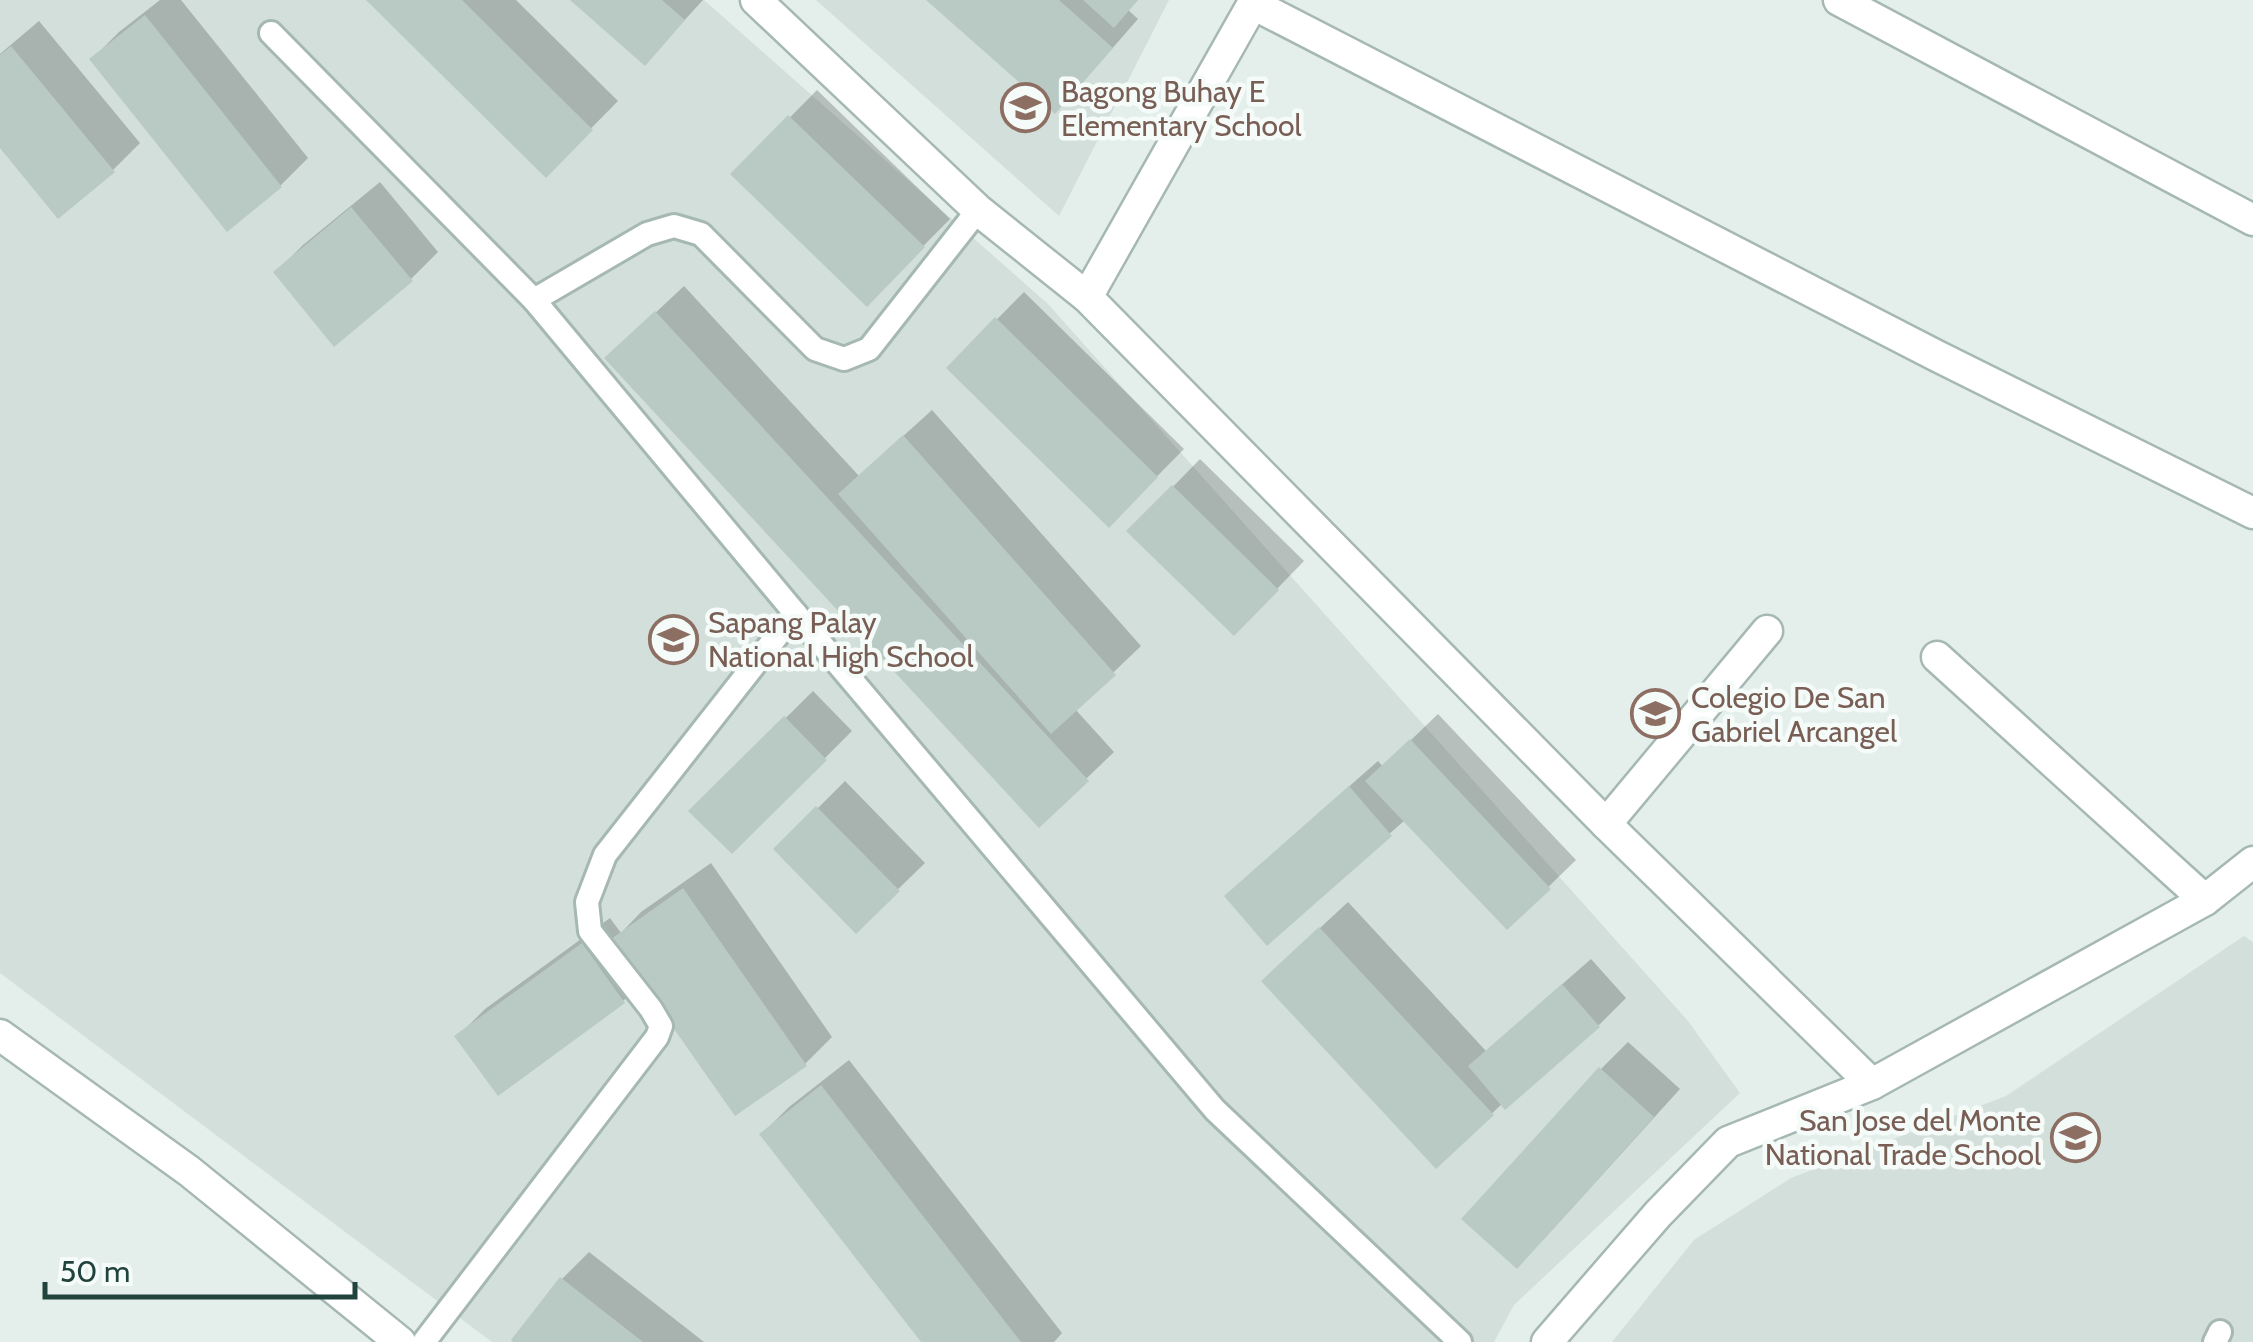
<svg xmlns="http://www.w3.org/2000/svg" width="2253" height="1342" font-family="Cabin,sans-serif">
  <style>
    .built { fill: #d2dfda }
    .shadow { fill: #0003 }
    .building { fill: #b9cac5 }
    .lines { fill: none; stroke-linecap: round; stroke-linejoin: round }
    .lane-casing { stroke: #a6b8b3; stroke-width: 28 }
    .street-casing { stroke: #a6b8b3; stroke-width: 35 }
    .lane { stroke: #fff; stroke-width: 22 }
    .street { stroke: #fff; stroke-width: 30 }
    .labels { text-anchor: middle; dominant-baseline: central; stroke-width: 9; stroke-linejoin: round; paint-order: stroke }
    .education-label { font-size: 30px; fill: #785e54; stroke: #f5fbf8; text-anchor: start }
  </style>
  <rect width="100%" height="100%" fill="#e4efeb"/>
  <!-- built -->
  <g class="built">
    <path d="M0,0H704L1048,304L1688,1021L1740,1093L1514,1305L1494,1342H492L0,973Z"/>
    <path d="M816,0H1169L1059,216Z"/>
    <path d="M2244,936L2253,942V1342H1612L1694,1240L1791,1178L2006,1096Z"/>
  </g>
  <!-- shadow -->
  <g class="shadow">
    <path d="M160,0H181L308,158L281,185L227,228L92,59L119,32Z"/>
    <path d="M369,0H516L618,101L546,174Z"/>
    <path d="M574,0H703L645,63Z"/>
    <path d="M930,0H1138L1128,10L1138,19L1082,83Z"/>
    <path d="M39,21L140,143L113,170L0,145V54Z"/>
    <path d="M817,90L950,219L867,303L734,174Z"/>
    <path d="M380,182L438,252L411,279L276,272L303,245Z"/>
    <path d="M684,286L859,476L932,410L1141,646L1075,709L1114,752L1039,824L635,332Z"/>
    <path d="M1024,292L1184,449L1109,525L949,368Z"/>
    <path d="M1200,459L1304,561L1234,633L1130,531Z"/>
    <path d="M813,691L852,731L732,851L692,811Z"/>
    <path d="M1438,714L1576,860L1507,927L1405,820L1267,942L1254,870L1378,761L1383,767Z"/>
    <path d="M845,781L925,863L856,930L777,849Z"/>
    <path d="M711,863L832,1037L805,1064L643,981L623,1001L458,1036L485,1009L610,918L621,933L641,912Z"/>
    <path d="M1348,902L1486,1051L1591,959L1626,998L1599,1025L1506,1106L1503,1103L1436,1166L1292,954Z"/>
    <path d="M1628,1042L1680,1089L1544,1239L1601,1069Z"/>
    <path d="M849,1060L1062,1333L1054,1342H925L762,1134L789,1107Z"/>
    <path d="M589,1252L704,1342H517L562,1279Z"/>
  </g>
  <!-- building -->
  <g class="building">
    <path d="M366,0H462L593,130L546,178Z"/>
    <path d="M570,0H662L685,20L645,66Z"/>
    <path d="M926,0H1059L1113,48L1055,114Z"/>
    <path d="M1083,0H1138L1114,28Z"/>
    <path d="M145,15L282,187L227,232L89,59Z"/>
    <path d="M11,46L115,172L58,219L0,148V55Z"/>
    <path d="M788,115L925,247L867,307L730,174Z"/>
    <path d="M351,207L413,281L334,347L273,272Z"/>
    <path d="M655,311L1089,781L1039,828L604,358Z"/>
    <path d="M995,317L1158,477L1109,528L946,368Z"/>
    <path d="M903,435L1116,675L1051,734L838,494Z"/>
    <path d="M1172,485L1279,590L1234,636L1126,531Z"/>
    <path d="M784,716L827,760L732,854L688,811Z"/>
    <path d="M1410,739L1551,889L1507,930L1365,781Z"/>
    <path d="M1349,786L1392,836L1267,946L1224,896Z"/>
    <path d="M816,806L900,891L856,934L773,849Z"/>
    <path d="M683,888L807,1066L735,1116L611,939Z"/>
    <path d="M1319,927L1494,1115L1436,1169L1261,981Z"/>
    <path d="M582,943L625,1003L498,1096L454,1036Z"/>
    <path d="M1562,984L1600,1027L1505,1110L1468,1066Z"/>
    <path d="M1599,1067L1654,1117L1517,1269L1461,1219Z"/>
    <path d="M821,1085L1021,1342H921L759,1134Z"/>
    <path d="M560,1277L643,1342H513L511,1340Z"/>
  </g>
  <g class="lines">
    <defs>
      <g id="lane">
        <path d="M271,33L534,300L795,613L1215,1110L1460,1342"/>
        <path d="M534,300L647,234L674,226L701,234L815,349L844,359L869,349L978,210"/>
        <path d="M424,1342L657,1037L661,1026L651,1009L590,931L587,902L605,855L795,613"/>
        <path d="M2215,1342L2220,1332"/>
      </g>
      <g id="street">
        <path d="M756,0L978,210L1087,297L1606,824L1872,1084"/>
        <path d="M1839,0L2253,220"/>
        <path d="M1253,4L1937,356L2253,513"/>
        <path d="M1087,297L1255,0"/>
        <path d="M1937,657L2205,900"/>
        <path d="M1606,824L1767,631"/>
        <path d="M0,1035L189,1171L400,1342"/>
        <path d="M1547,1342L1658,1214L1728,1142L1872,1084L2205,900L2253,862"/>
      </g>
    </defs>
    <!-- lane casing -->
    <use href="#lane" class="lane-casing"/>
    <!-- street casing -->
    <use href="#street" class="street-casing"/>
    <!-- lane -->
    <use href="#lane" class="lane"/>
    <!-- street -->
    <use href="#street" class="street"/>
  </g>
  <!-- icons -->
  <defs>
    <symbol id="school-ring" viewBox="-11 -11 22 22"><circle r="9.5" fill="#f5fbf8" stroke="#8d6e63" stroke-width="1.5"/><path d="M0-5L7-2L0 1L-7-2ZM-4 1L0 2.5L4 1V4Q0 6-4 4Z" fill="#8d6e63"/></symbol>
  </defs>
  <g fill-rule="evenodd">
    <use href="#school-ring" x="998" y="80" width="55" height="55"/>
    <use href="#school-ring" x="646" y="612" width="55" height="55"/>
    <use href="#school-ring" x="1628" y="686" width="55" height="55"/>
    <use href="#school-ring" x="2048" y="1110" width="55" height="55"/>
  </g>
  <g class="labels">
    <!-- education labels -->
    <g class="education-label">
      <text x="1061" y="91">Bagong Buhay E<tspan x="1061" dy="34">Elementary School</tspan></text>
      <text x="708" y="622">Sapang Palay<tspan x="708" dy="34">National High School</tspan></text>
      <text x="1691" y="697">Colegio De San<tspan x="1691" dy="34">Gabriel Arcangel</tspan></text>
      <text x="2041" y="1120" text-anchor="end">San Jose del Monte<tspan x="2041" dy="34">National Trade School</tspan></text>
    </g>
  </g>
  <!-- scale -->
  <path d="M45 1282v15h310v-15" fill="none" stroke="#21433d" stroke-width="5"/>
  <text x="60" y="1282" font-size="30" fill="#21433d" stroke="#f5fbf8" stroke-width="8" paint-order="stroke">50 m</text>
</svg>
